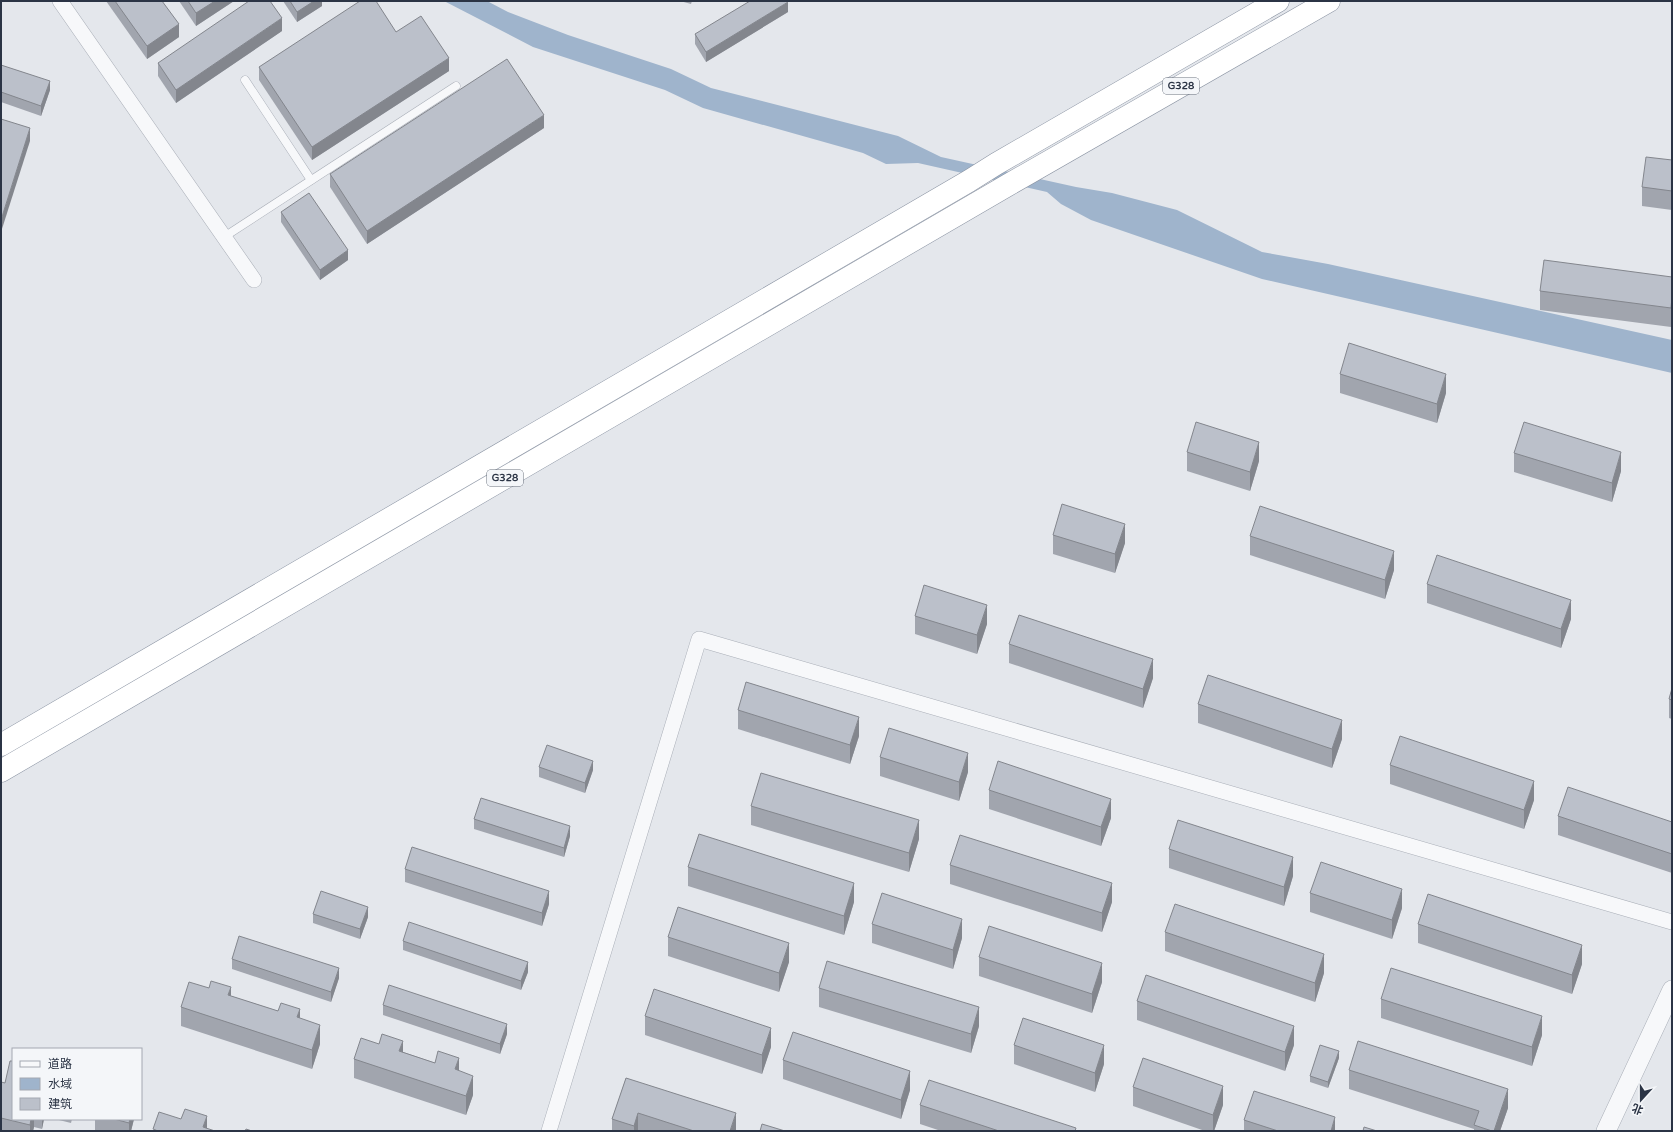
<svg xmlns="http://www.w3.org/2000/svg" width="1673" height="1132" font-family="'Varela Round','Noto Sans SC',sans-serif">
  <style>
    .water { fill: #9fb4cc }
    .lines { fill: none; stroke-linecap: round; stroke-linejoin: round }
    .service-casing { stroke: #a9aeb7; stroke-width: 9 }
    .minor-casing { stroke: #a9aeb7; stroke-width: 16 }
    .tertiary-casing { stroke: #a9aeb7; stroke-width: 20 }
    .trunk-casing { stroke: #8b94a3; stroke-width: 23 }
    .service { stroke: #f7f8fa; stroke-width: 8 }
    .minor { stroke: #f7f8fa; stroke-width: 15 }
    .tertiary { stroke: #f7f8fa; stroke-width: 19 }
    .trunk { stroke: #fff; stroke-width: 22 }
    .wall { fill: #a1a5ae }
    .shaded-wall { fill: #83868d }
    .building { fill: #bbc0ca; stroke: #83868d }
    .labels { text-anchor: middle; dominant-baseline: central; stroke-width: 4; stroke-linejoin: round; paint-order: stroke }
    .shield { fill: #f4f6f9; stroke: #676e7b; stroke-width: 1 }
    .shield-label { font-size: 10px; font-weight: bold; fill: #2b3445 }
  </style>
  <rect width="100%" height="100%" fill="#e4e7ec"/>
  <!-- water -->
  <path class="water" d="M444,1H487L508,12L568,35L671,69L711,88L898,136L941,157L1076,187L1112,193L1177,210L1262,252L1328,264L1672,340V373L1262,279L1091,220L1061,204L1047,192L918,163L886,164L863,153L703,108L665,90L533,47Z"/>
  <g class="lines">
    <defs>
      <g id="service">
        <path d="M245,80L311,180"/>
        <path d="M224,237L456,86"/>
      </g>
      <g id="minor">
        <path d="M60,1L254,280"/>
        <path d="M549,1131L699,639L1672,922"/>
      </g>
      <path id="tertiary" d="M1606,1131L1672,990"/>
      <g id="trunk">
        <path d="M1,745L969,181L996,164L1278,1"/>
        <path d="M1,771L1008,185L1329,1"/>
      </g>
    </defs>
    <!-- service casing -->
    <use href="#service" class="service-casing"/>
    <!-- minor casing -->
    <use href="#minor" class="minor-casing"/>
    <!-- tertiary casing -->
    <use href="#tertiary" class="tertiary-casing"/>
    <!-- trunk casing -->
    <use href="#trunk" class="trunk-casing"/>
    <!-- service -->
    <use href="#service" class="service"/>
    <!-- minor -->
    <use href="#minor" class="minor"/>
    <!-- tertiary -->
    <use href="#tertiary" class="tertiary"/>
    <!-- trunk -->
    <use href="#trunk" class="trunk"/>
  </g>
  <!-- wall -->
  <g class="wall">
    <path d="M106,1H162L179,37L147,59Z"/>
    <path d="M179,1H234L196,26Z"/>
    <path d="M283,1H322V6L297,22Z"/>
    <path d="M680,1H692L691,4Z"/>
    <path d="M788,12L706,62L695,44V34Z"/>
    <path d="M282,31L176,103L158,76V63Z"/>
    <path d="M396,32L449,71L312,160L259,80V67Z"/>
    <path d="M1,65L50,90L41,116L1,102Z"/>
    <path d="M544,128L367,244L330,187V174Z"/>
    <path d="M1672,160V210L1642,206V187Z"/>
    <path d="M281,212L348,260L320,280L281,222Z"/>
    <path d="M1672,277V316L1671,327L1540,310V291Z"/>
    <path d="M1340,374L1446,393L1437,423L1340,393Z"/>
    <path d="M1187,452L1259,461L1250,491L1187,471Z"/>
    <path d="M1514,453L1621,471L1612,502L1514,472Z"/>
    <path d="M1053,535L1125,543L1115,573L1053,554Z"/>
    <path d="M1250,536L1394,570L1385,599L1250,555Z"/>
    <path d="M1427,584L1571,619L1561,648L1427,603Z"/>
    <path d="M915,616L987,624L977,654L915,634Z"/>
    <path d="M1009,644L1153,678L1143,708L1009,663Z"/>
    <path d="M1672,688V719L1669,718V699Z"/>
    <path d="M1198,704L1342,739L1332,768L1198,723Z"/>
    <path d="M738,710L859,736L850,764L738,729Z"/>
    <path d="M880,757L968,772L959,801L880,776Z"/>
    <path d="M1390,765L1534,800L1524,829L1390,784Z"/>
    <path d="M539,767L593,770L585,793L539,777Z"/>
    <path d="M989,790L1111,818L1101,846L989,809Z"/>
    <path d="M751,806L919,839L909,872L751,825Z"/>
    <path d="M1558,816L1672,822V873L1558,835Z"/>
    <path d="M474,819L570,836L564,857L474,829Z"/>
    <path d="M1169,849L1293,876L1284,906L1169,868Z"/>
    <path d="M950,865L1112,902L1102,932L950,884Z"/>
    <path d="M688,867L854,902L844,935L688,886Z"/>
    <path d="M405,869L549,904L542,926L405,882Z"/>
    <path d="M1310,893L1402,908L1392,939L1310,912Z"/>
    <path d="M313,914L368,917L360,939L313,923Z"/>
    <path d="M872,924L962,938L953,969L872,943Z"/>
    <path d="M1418,924L1582,964L1572,994L1418,943Z"/>
    <path d="M1165,932L1324,973L1315,1002L1165,951Z"/>
    <path d="M668,937L789,962L779,992L668,956Z"/>
    <path d="M403,941L528,972L521,990L403,950Z"/>
    <path d="M979,957L1102,982L1092,1013L979,976Z"/>
    <path d="M232,959L339,978L331,1002L232,969Z"/>
    <path d="M819,988L979,1026L971,1053L819,1007Z"/>
    <path d="M231,996L300,1018L320,1044L312,1069L181,1026V1007Z"/>
    <path d="M1381,999L1542,1035L1532,1066L1381,1018Z"/>
    <path d="M1137,1001L1294,1045L1285,1071L1137,1020Z"/>
    <path d="M383,1005L507,1034L500,1054L383,1015Z"/>
    <path d="M645,1016L771,1047L762,1074L645,1035Z"/>
    <path d="M1014,1045L1104,1064L1095,1092L1014,1064Z"/>
    <path d="M403,1052L459,1071L473,1095L466,1115L354,1078V1059Z"/>
    <path d="M1339,1058L1328,1088L1310,1082V1076Z"/>
    <path d="M783,1060L910,1090L901,1119L783,1079Z"/>
    <path d="M1349,1070L1508,1108L1500,1131H1474V1129L1349,1089Z"/>
    <path d="M626,1078L736,1131H612V1119Z"/>
    <path d="M1,1082L13,1119H44L42,1129L34,1127L33,1131H1Z"/>
    <path d="M1133,1087L1223,1105L1214,1131H1205L1133,1106Z"/>
    <path d="M920,1105L1076,1131H941L920,1124Z"/>
    <path d="M55,1119H72L71,1123Z"/>
    <path d="M94,1119H134L131,1131H95V1119Z"/>
    <path d="M1244,1120L1335,1131H1244Z"/>
  </g>
  <!-- shaded-wall -->
  <g class="shaded-wall">
    <path d="M215,1H234L196,26V13Z"/>
    <path d="M314,1H322V6L297,22V12Z"/>
    <path d="M788,2V12L706,62V52Z"/>
    <path d="M282,18V31L176,103V90Z"/>
    <path d="M179,24V37L147,59V46Z"/>
    <path d="M449,58V71L312,160V147Z"/>
    <path d="M50,81V90L41,116V106Z"/>
    <path d="M544,115V128L367,244V231Z"/>
    <path d="M30,128V141L1,232V220Z"/>
    <path d="M348,250V260L320,280V270Z"/>
    <path d="M1672,297V316L1671,327V308Z"/>
    <path d="M1446,374V393L1437,423V404Z"/>
    <path d="M1259,442V461L1250,491V472Z"/>
    <path d="M1621,452V471L1612,502V483Z"/>
    <path d="M1125,524V543L1115,573V554Z"/>
    <path d="M1394,551V570L1385,599V580Z"/>
    <path d="M1571,600V619L1561,648V629Z"/>
    <path d="M987,605V624L977,654V635Z"/>
    <path d="M1153,659V678L1143,708V689Z"/>
    <path d="M859,717V736L850,764V745Z"/>
    <path d="M1342,720V739L1332,768V749Z"/>
    <path d="M968,753V772L959,801V782Z"/>
    <path d="M593,761V770L585,793V783Z"/>
    <path d="M1534,781V800L1524,829V810Z"/>
    <path d="M1111,799V818L1101,846V827Z"/>
    <path d="M919,820V839L909,872V853Z"/>
    <path d="M570,826V836L564,857V848Z"/>
    <path d="M1293,857V876L1284,906V887Z"/>
    <path d="M854,883V902L844,935V916Z"/>
    <path d="M1112,883V902L1102,932V913Z"/>
    <path d="M1402,889V908L1392,939V920Z"/>
    <path d="M549,891V904L542,926V913Z"/>
    <path d="M368,907V917L360,939V929Z"/>
    <path d="M962,919V938L953,969V950Z"/>
    <path d="M789,943V962L779,992V973Z"/>
    <path d="M1582,945V964L1572,994V975Z"/>
    <path d="M1324,954V973L1315,1002V983Z"/>
    <path d="M528,962V972L521,990V981Z"/>
    <path d="M1102,963V982L1092,1013V994Z"/>
    <path d="M339,968V978L331,1002V992Z"/>
    <path d="M231,987V1006L228,995Z"/>
    <path d="M979,1007V1026L971,1053V1034Z"/>
    <path d="M300,1009V1028L297,1017Z"/>
    <path d="M1542,1016V1035L1532,1066V1047Z"/>
    <path d="M507,1024V1034L500,1054V1044Z"/>
    <path d="M320,1025V1044L312,1069V1050Z"/>
    <path d="M1294,1026V1045L1285,1071V1052Z"/>
    <path d="M771,1028V1047L762,1074V1055Z"/>
    <path d="M403,1041V1060L399,1051Z"/>
    <path d="M1104,1045V1064L1095,1092V1073Z"/>
    <path d="M1339,1051V1058L1328,1088V1082Z"/>
    <path d="M459,1058V1077L455,1069Z"/>
    <path d="M910,1071V1090L901,1119V1100Z"/>
    <path d="M473,1076V1095L466,1115V1096Z"/>
    <path d="M1223,1086V1105L1214,1131H1213V1115Z"/>
    <path d="M1508,1089V1108L1500,1131H1494Z"/>
    <path d="M638,1113V1131H634V1126Z"/>
    <path d="M736,1113V1131H730Z"/>
    <path d="M207,1116V1131L203,1127Z"/>
    <path d="M1335,1117V1131H1331Z"/>
    <path d="M31,1119H34V1127L33,1131H30V1125Z"/>
    <path d="M42,1119H44L42,1129Z"/>
    <path d="M130,1119H134L131,1131H129V1123Z"/>
  </g>
  <!-- building -->
  <g class="building">
    <path d="M115,1H162L179,24L147,46Z"/>
    <path d="M188,1H215L196,13Z"/>
    <path d="M249,1H270L282,18L176,90L158,63Z"/>
    <path d="M290,1H314L297,12Z"/>
    <path d="M360,1H376L396,32L421,16L449,58L312,147L259,67Z"/>
    <path d="M750,1H788V2L706,52L695,34Z"/>
    <path d="M507,59L544,115L367,231L330,174Z"/>
    <path d="M1,65L50,81L41,106L1,92Z"/>
    <path d="M1,119L30,128L1,220Z"/>
    <path d="M1646,157L1672,160V191L1642,187Z"/>
    <path d="M309,193L348,250L320,270L281,212Z"/>
    <path d="M1544,260L1672,277V297L1671,308L1540,291Z"/>
    <path d="M1349,343L1446,374L1437,404L1340,374Z"/>
    <path d="M1196,422L1259,442L1250,472L1187,452Z"/>
    <path d="M1524,422L1621,452L1612,483L1514,453Z"/>
    <path d="M1062,504L1125,524L1115,554L1053,535Z"/>
    <path d="M1260,506L1394,551L1385,580L1250,536Z"/>
    <path d="M1437,555L1571,600L1561,629L1427,584Z"/>
    <path d="M924,585L987,605L977,635L915,616Z"/>
    <path d="M1019,615L1153,659L1143,689L1009,644Z"/>
    <path d="M1208,675L1342,720L1332,749L1198,704Z"/>
    <path d="M746,682L859,717L850,745L738,710Z"/>
    <path d="M1672,688V700L1669,699Z"/>
    <path d="M889,728L968,753L959,782L880,757Z"/>
    <path d="M1400,736L1534,781L1524,810L1390,765Z"/>
    <path d="M547,745L593,761L585,783L539,767Z"/>
    <path d="M998,761L1111,799L1101,827L989,790Z"/>
    <path d="M761,773L919,820L909,853L751,806Z"/>
    <path d="M1568,787L1672,822V854L1558,816Z"/>
    <path d="M481,798L570,826L564,848L474,819Z"/>
    <path d="M1178,820L1293,857L1284,887L1169,849Z"/>
    <path d="M699,834L854,883L844,916L688,867Z"/>
    <path d="M960,835L1112,883L1102,913L950,865Z"/>
    <path d="M412,847L549,891L542,913L405,869Z"/>
    <path d="M1321,862L1402,889L1392,920L1310,893Z"/>
    <path d="M321,891L368,907L360,929L313,914Z"/>
    <path d="M882,893L962,919L953,950L872,924Z"/>
    <path d="M1428,894L1582,945L1572,975L1418,924Z"/>
    <path d="M1175,904L1324,954L1315,983L1165,932Z"/>
    <path d="M678,907L789,943L779,973L668,937Z"/>
    <path d="M409,922L528,962L521,981L403,941Z"/>
    <path d="M989,926L1102,963L1092,994L979,957Z"/>
    <path d="M239,936L339,968L331,992L232,959Z"/>
    <path d="M827,961L979,1007L971,1034L819,988Z"/>
    <path d="M1391,968L1542,1016L1532,1047L1381,999Z"/>
    <path d="M1146,975L1294,1026L1285,1052L1137,1001Z"/>
    <path d="M211,981L231,987L228,995L278,1011L281,1003L300,1009L297,1017L320,1025L312,1050L181,1007L189,982L209,988Z"/>
    <path d="M389,985L507,1024L500,1044L383,1005Z"/>
    <path d="M654,989L771,1028L762,1055L645,1016Z"/>
    <path d="M1023,1018L1104,1045L1095,1073L1014,1045Z"/>
    <path d="M793,1032L910,1071L901,1100L783,1060Z"/>
    <path d="M382,1034L403,1041L399,1051L435,1063L438,1051L459,1058L455,1069L473,1076L466,1096L354,1059L361,1038L379,1044Z"/>
    <path d="M1358,1041L1508,1089L1494,1131H1492L1474,1125L1479,1111L1349,1070Z"/>
    <path d="M1320,1045L1339,1051L1328,1082L1310,1076Z"/>
    <path d="M1143,1058L1223,1086L1213,1115L1133,1087Z"/>
    <path d="M10,1061H13V1119H31L30,1125L1,1118V1082L5,1083Z"/>
    <path d="M626,1078L736,1113L730,1131H694L638,1113L634,1126L612,1119Z"/>
    <path d="M929,1080L1076,1128L1075,1131H999L920,1105Z"/>
    <path d="M1254,1091L1335,1117L1331,1131H1278L1244,1120Z"/>
    <path d="M185,1109L207,1116L203,1127L215,1131H158L153,1129L159,1112L181,1119Z"/>
    <path d="M114,1119H130L129,1123Z"/>
    <path d="M762,1124L785,1131H760Z"/>
    <path d="M1364,1127L1377,1131H1363Z"/>
    <path d="M246,1129L252,1131H245Z"/>
  </g>
  <g class="labels">
    <!-- shield labels -->
    <g class="shield">
      <rect x="1163" y="78" width="36" height="16" rx="3"/>
      <rect x="487" y="470" width="36" height="16" rx="3"/>
    </g>
    <g class="shield-label">
      <text x="1181" y="86">G328</text>
      <text x="505" y="478">G328</text>
    </g>
  </g>
  <!-- border -->
  <rect width="1673" height="1132" fill="none" stroke="#2b3445" stroke-width="4"/>
  <!-- legend -->
  <rect x="12" y="1048" width="130" height="72" fill="#f4f6f9" stroke="#a4a8b1"/>
  <rect x="20" y="1061" width="20" height="6" fill="#f7f8fa" stroke="#a4a8b1"/>
  <text x="48" y="1068" font-size="12" fill="#2b3445">道路</text>
  <rect x="20" y="1078" width="20" height="12" fill="#9fb4cc" stroke="#a4a8b1"/>
  <text x="48" y="1088" font-size="12" fill="#2b3445">水域</text>
  <rect x="20" y="1098" width="20" height="12" fill="#bbc0ca" stroke="#a4a8b1"/>
  <text x="48" y="1108" font-size="12" fill="#2b3445">建筑</text>
  <!-- north arrow -->
  <g transform="translate(1641 1100) rotate(201)" stroke="#f4f6f9" stroke-width="3" paint-order="stroke">
  <path d="M0-3L7 15L0 10L-7 15Z" fill="#2b3445"/>
  <text y="-6" font-size="11" font-weight="bold" text-anchor="middle" fill="#2b3445">北</text>
  </g>
</svg>
